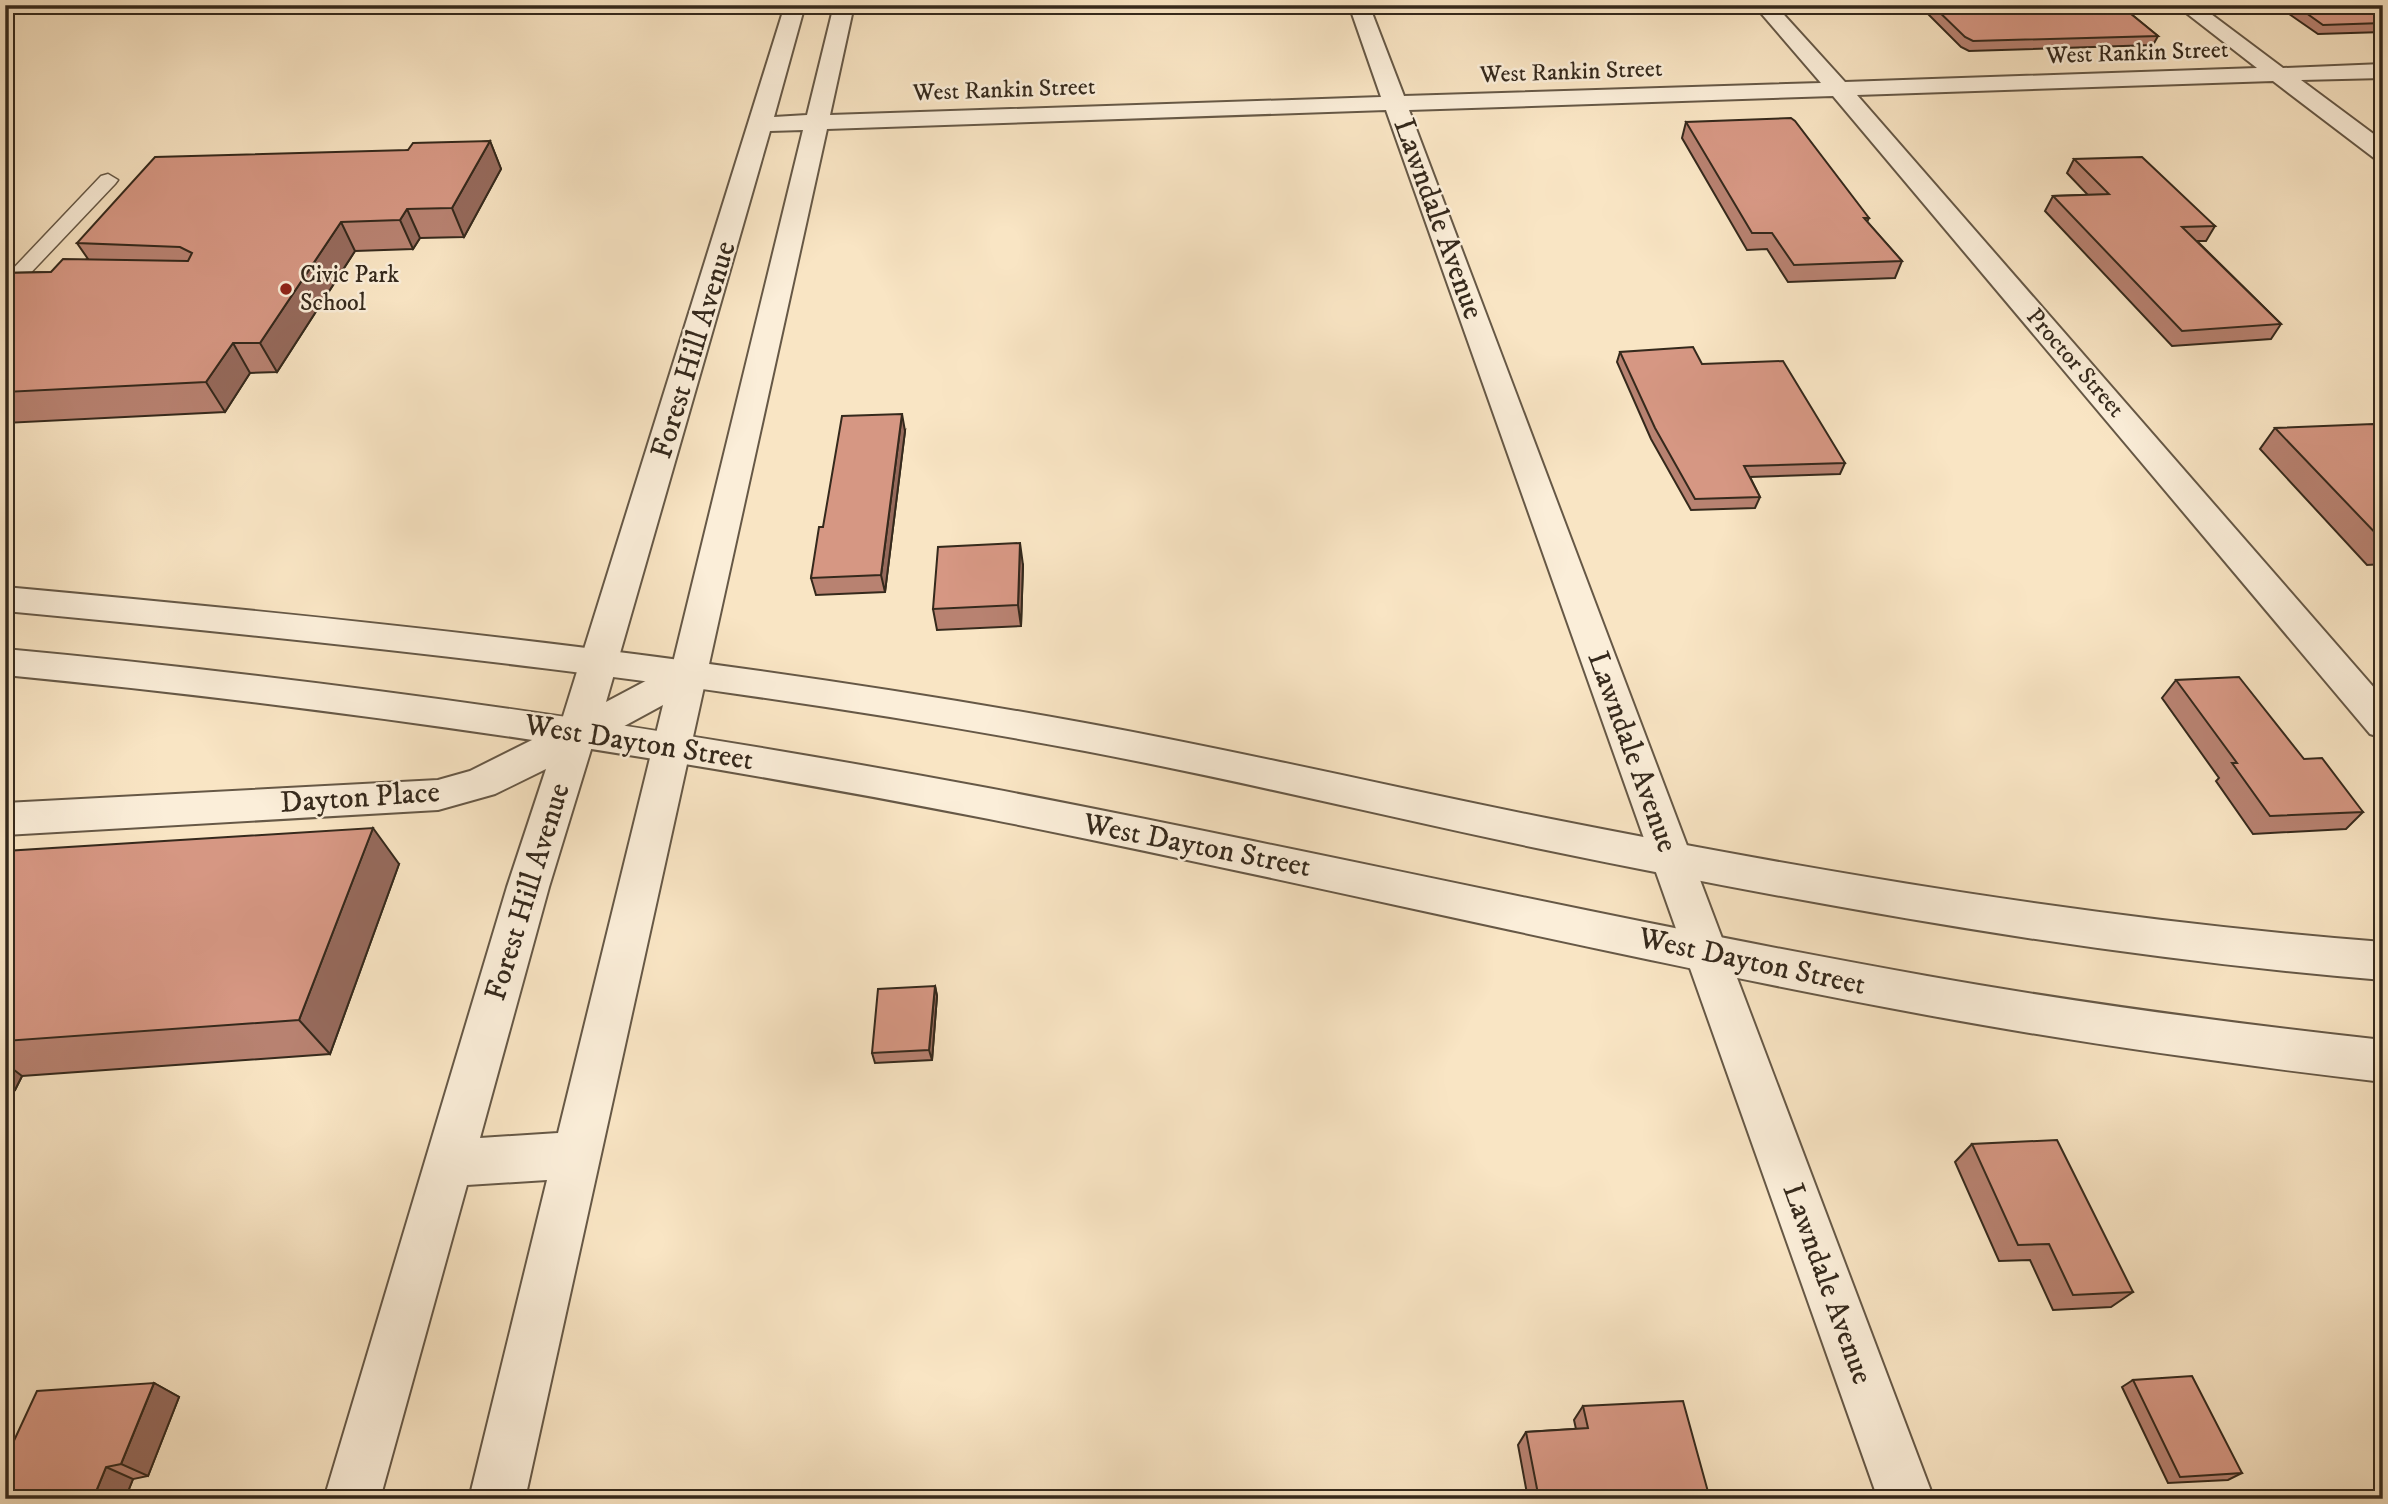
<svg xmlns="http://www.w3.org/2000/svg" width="2388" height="1504" font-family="'IM FELL DW Pica',serif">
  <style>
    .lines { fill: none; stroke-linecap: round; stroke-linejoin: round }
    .service-casing { stroke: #665846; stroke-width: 3 }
    .minor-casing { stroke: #665846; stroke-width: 4 }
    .tertiary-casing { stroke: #665846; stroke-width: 4 }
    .service { fill: #fbeed9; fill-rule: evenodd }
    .minor { fill: #fbeed9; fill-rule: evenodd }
    .tertiary { fill: #fbeed9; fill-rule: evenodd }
    .wall { fill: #b88271; stroke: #35291c; stroke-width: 2 }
    .shaded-wall { fill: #966a5c; stroke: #35291c; stroke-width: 2 }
    .building { fill: #d69783; stroke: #35291c; stroke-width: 2 }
    .poi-dot { fill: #8f2418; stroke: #fbeed9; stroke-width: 2.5 }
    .labels { text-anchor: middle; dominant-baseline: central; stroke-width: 5; stroke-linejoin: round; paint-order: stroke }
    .far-street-label { font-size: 24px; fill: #35291c; stroke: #fbeed9 }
    .far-poi-label { font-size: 24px; fill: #35291c; stroke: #fbeed9; text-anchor: start }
    .street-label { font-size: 30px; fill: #35291c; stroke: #fbeed9 }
  </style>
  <rect width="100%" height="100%" fill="#f9e5c4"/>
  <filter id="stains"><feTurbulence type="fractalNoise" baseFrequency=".00286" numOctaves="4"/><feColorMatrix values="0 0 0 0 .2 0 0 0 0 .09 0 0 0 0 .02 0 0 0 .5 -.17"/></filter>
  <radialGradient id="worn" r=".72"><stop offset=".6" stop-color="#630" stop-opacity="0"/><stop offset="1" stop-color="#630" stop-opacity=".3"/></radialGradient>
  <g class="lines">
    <defs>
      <path id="service" d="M108,174L118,180L115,184L22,282H8V274L101,176Z"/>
      <path id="minor" d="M785,5H805L774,117L807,115L834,5H854L830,115L1381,97L1349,5H1369L1404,96L1821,83L1754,5H1775L1845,82L2257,68L2176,5H2199L2283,68L2383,64V78L2301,80L2383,141V160L2374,158L2273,81L1857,95L2383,698V738L2370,734L1833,96L1409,110L1934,1499H1878L1386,110L827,129L525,1499H469L547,1180L467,1185L380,1499H324L507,887L546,769L495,794L438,810L5,835V803L438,780L470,771L560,726ZM803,130L672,667L606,702L770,131ZM663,705L558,1133L480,1138L549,887L593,743Z"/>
      <g id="tertiary">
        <path d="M5,587C366,620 727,658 1085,723C1239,751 1392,787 1546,818C1823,873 2101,920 2383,942V980C2101,957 1823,907 1546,850C1392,818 1239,780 1085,751C728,684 367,645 5,611Z"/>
        <path d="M5,649C336,680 662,727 988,788C1302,848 1613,920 1927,976C2078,1003 2230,1023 2383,1040V1082C2230,1064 2078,1043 1927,1015C1613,957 1302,881 989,819C662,755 337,707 5,675Z"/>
      </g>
    </defs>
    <!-- service casing -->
    <use href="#service" class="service-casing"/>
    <!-- minor casing -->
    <use href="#minor" class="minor-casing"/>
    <!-- tertiary casing -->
    <use href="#tertiary" class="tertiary-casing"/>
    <!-- service -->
    <use href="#service" class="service"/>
    <!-- minor -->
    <use href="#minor" class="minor"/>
    <!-- tertiary -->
    <use href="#tertiary" class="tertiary"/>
  </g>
  <!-- wall -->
  <g class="wall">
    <path d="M1919,5H2120L2158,36L2153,45L1969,51L1961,47Z"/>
    <path d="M2276,5H2383V32L2318,34Z"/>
    <path d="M1686,122L1869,218L1867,222L1902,261L1895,278L1788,282L1767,249L1747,250L1682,138Z"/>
    <path d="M490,141L501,169L464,237L420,238L413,249L355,251L277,372L250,373L225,412L5,423V273L51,272L88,259L77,243L408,150Z"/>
    <path d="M2074,159L2215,226L2206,241H2197L2281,324L2271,339L2172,346L2045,211L2053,196L2088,195L2067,173Z"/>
    <path d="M1620,352L1702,364L1845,463L1840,474L1750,477L1760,497L1755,508L1691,510L1651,439L1617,362Z"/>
    <path d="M2275,428L2383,434V564L2367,565L2260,449Z"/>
    <path d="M905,431L885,592L816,595L811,578L823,527Z"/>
    <path d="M1023,565L1021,626L937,630L933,609Z"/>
    <path d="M2176,680L2304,759L2363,812L2346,829L2253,834L2216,781L2219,778L2162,698Z"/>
    <path d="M5,851L399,864L330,1054L22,1076L15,1090L5,1091Z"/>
    <path d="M935,986L937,996L932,1060L875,1063L872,1053Z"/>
    <path d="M1972,1144L2133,1292L2111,1307L2053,1310L2030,1260L1999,1261L1955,1162Z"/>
    <path d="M2133,1380L2242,1473L2228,1480L2168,1483L2122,1387Z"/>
    <path d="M154,1383L179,1397L148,1476L133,1479L125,1499H5Z"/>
    <path d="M1583,1406L1710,1499H1528L1518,1445L1526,1432L1576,1429L1574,1420Z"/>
  </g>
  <!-- shaded-wall -->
  <g class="shaded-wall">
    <path d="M490,141L501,169L464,237L452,208Z"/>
    <path d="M407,209L420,238L413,249L400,220Z"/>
    <path d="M341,222L355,251L277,372L260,343Z"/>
    <path d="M233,343L250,373L225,412L206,382Z"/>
    <path d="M902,414L905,431L885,592L881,575Z"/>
    <path d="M1020,543L1023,565L1021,626L1018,605Z"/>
    <path d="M373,828L399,864L330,1054L299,1020Z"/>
    <path d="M935,986L937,996L932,1060L929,1050Z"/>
    <path d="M5,1063L22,1076L15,1090L5,1083Z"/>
    <path d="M154,1383L179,1397L148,1476L121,1464Z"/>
    <path d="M106,1467L133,1479L125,1499H93Z"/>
  </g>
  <!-- building -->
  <g class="building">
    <path d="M1932,5H2120L2158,36L1973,41L1965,37Z"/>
    <path d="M2295,5H2383V23L2323,25Z"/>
    <path d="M1791,118L1795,121L1869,218H1864L1902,261L1794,265L1772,233H1752L1686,122Z"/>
    <path d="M490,141L452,208L407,209L400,220L341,222L260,343H233L206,382L5,392V273L51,272L63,259L188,261L192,253L180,247L77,243L155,157L408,150L413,143Z"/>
    <path d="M2142,157L2215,226L2182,227L2281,324L2182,331L2053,196L2109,194L2074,159Z"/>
    <path d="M1693,347L1702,364L1783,361L1845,463L1744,466L1760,497L1695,499L1655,428L1620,352Z"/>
    <path d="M902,414L881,575L811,578L819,527H823L842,416Z"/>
    <path d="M2373,424L2383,434V541L2275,428Z"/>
    <path d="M1020,543L1018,605L933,609L938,547Z"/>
    <path d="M2239,677L2304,759L2322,758L2363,812L2270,816L2232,763H2237L2176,680Z"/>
    <path d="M373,828L299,1020L5,1041V851Z"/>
    <path d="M935,986L929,1050L872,1053L878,989Z"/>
    <path d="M2057,1140L2133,1292L2073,1295L2049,1244L2018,1245L1972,1144Z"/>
    <path d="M2192,1376L2242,1473L2180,1477L2133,1380Z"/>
    <path d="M154,1383L121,1464L106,1467L93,1499H5V1460L37,1391Z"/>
    <path d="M1683,1401L1710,1499H1539L1526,1432L1588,1428L1583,1406Z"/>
  </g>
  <!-- markers -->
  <circle class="poi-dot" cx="286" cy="289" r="7"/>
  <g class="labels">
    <!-- far-street labels -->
    <g class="far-street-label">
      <text transform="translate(2137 53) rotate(-2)">West Rankin Street</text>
      <text transform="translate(1571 72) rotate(-2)">West Rankin Street</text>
      <text transform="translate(1004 90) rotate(-2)">West Rankin Street</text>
      <text transform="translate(2075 363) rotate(49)">Proctor Street</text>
    </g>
    <!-- far-poi labels -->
    <g class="far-poi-label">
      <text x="300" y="275">Civic Park<tspan x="300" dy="28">School</tspan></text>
    </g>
    <!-- street labels -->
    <g class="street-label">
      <text transform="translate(1438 219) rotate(70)">Lawndale Avenue</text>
      <text transform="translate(694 350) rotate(-73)">Forest Hill Avenue</text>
      <text transform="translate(639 743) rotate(9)">West Dayton Street</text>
      <text transform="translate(1632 752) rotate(70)">Lawndale Avenue</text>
      <text transform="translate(360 798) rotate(-4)">Dayton Place</text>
      <text transform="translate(1197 846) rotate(11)">West Dayton Street</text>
      <text transform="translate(528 892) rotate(-73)">Forest Hill Avenue</text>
      <text transform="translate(1752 962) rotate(12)">West Dayton Street</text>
      <text transform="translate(1827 1284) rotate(70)">Lawndale Avenue</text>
    </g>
  </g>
  <!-- margin -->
  <rect width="2388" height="1504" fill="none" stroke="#f9e5c4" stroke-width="28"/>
  <rect x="7" y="7" width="2374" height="1490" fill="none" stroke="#35291c" stroke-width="3.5"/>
  <rect x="14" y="14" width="2360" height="1476" fill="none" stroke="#35291c" stroke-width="2"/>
  <rect width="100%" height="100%" filter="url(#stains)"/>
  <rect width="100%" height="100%" fill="url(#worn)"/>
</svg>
